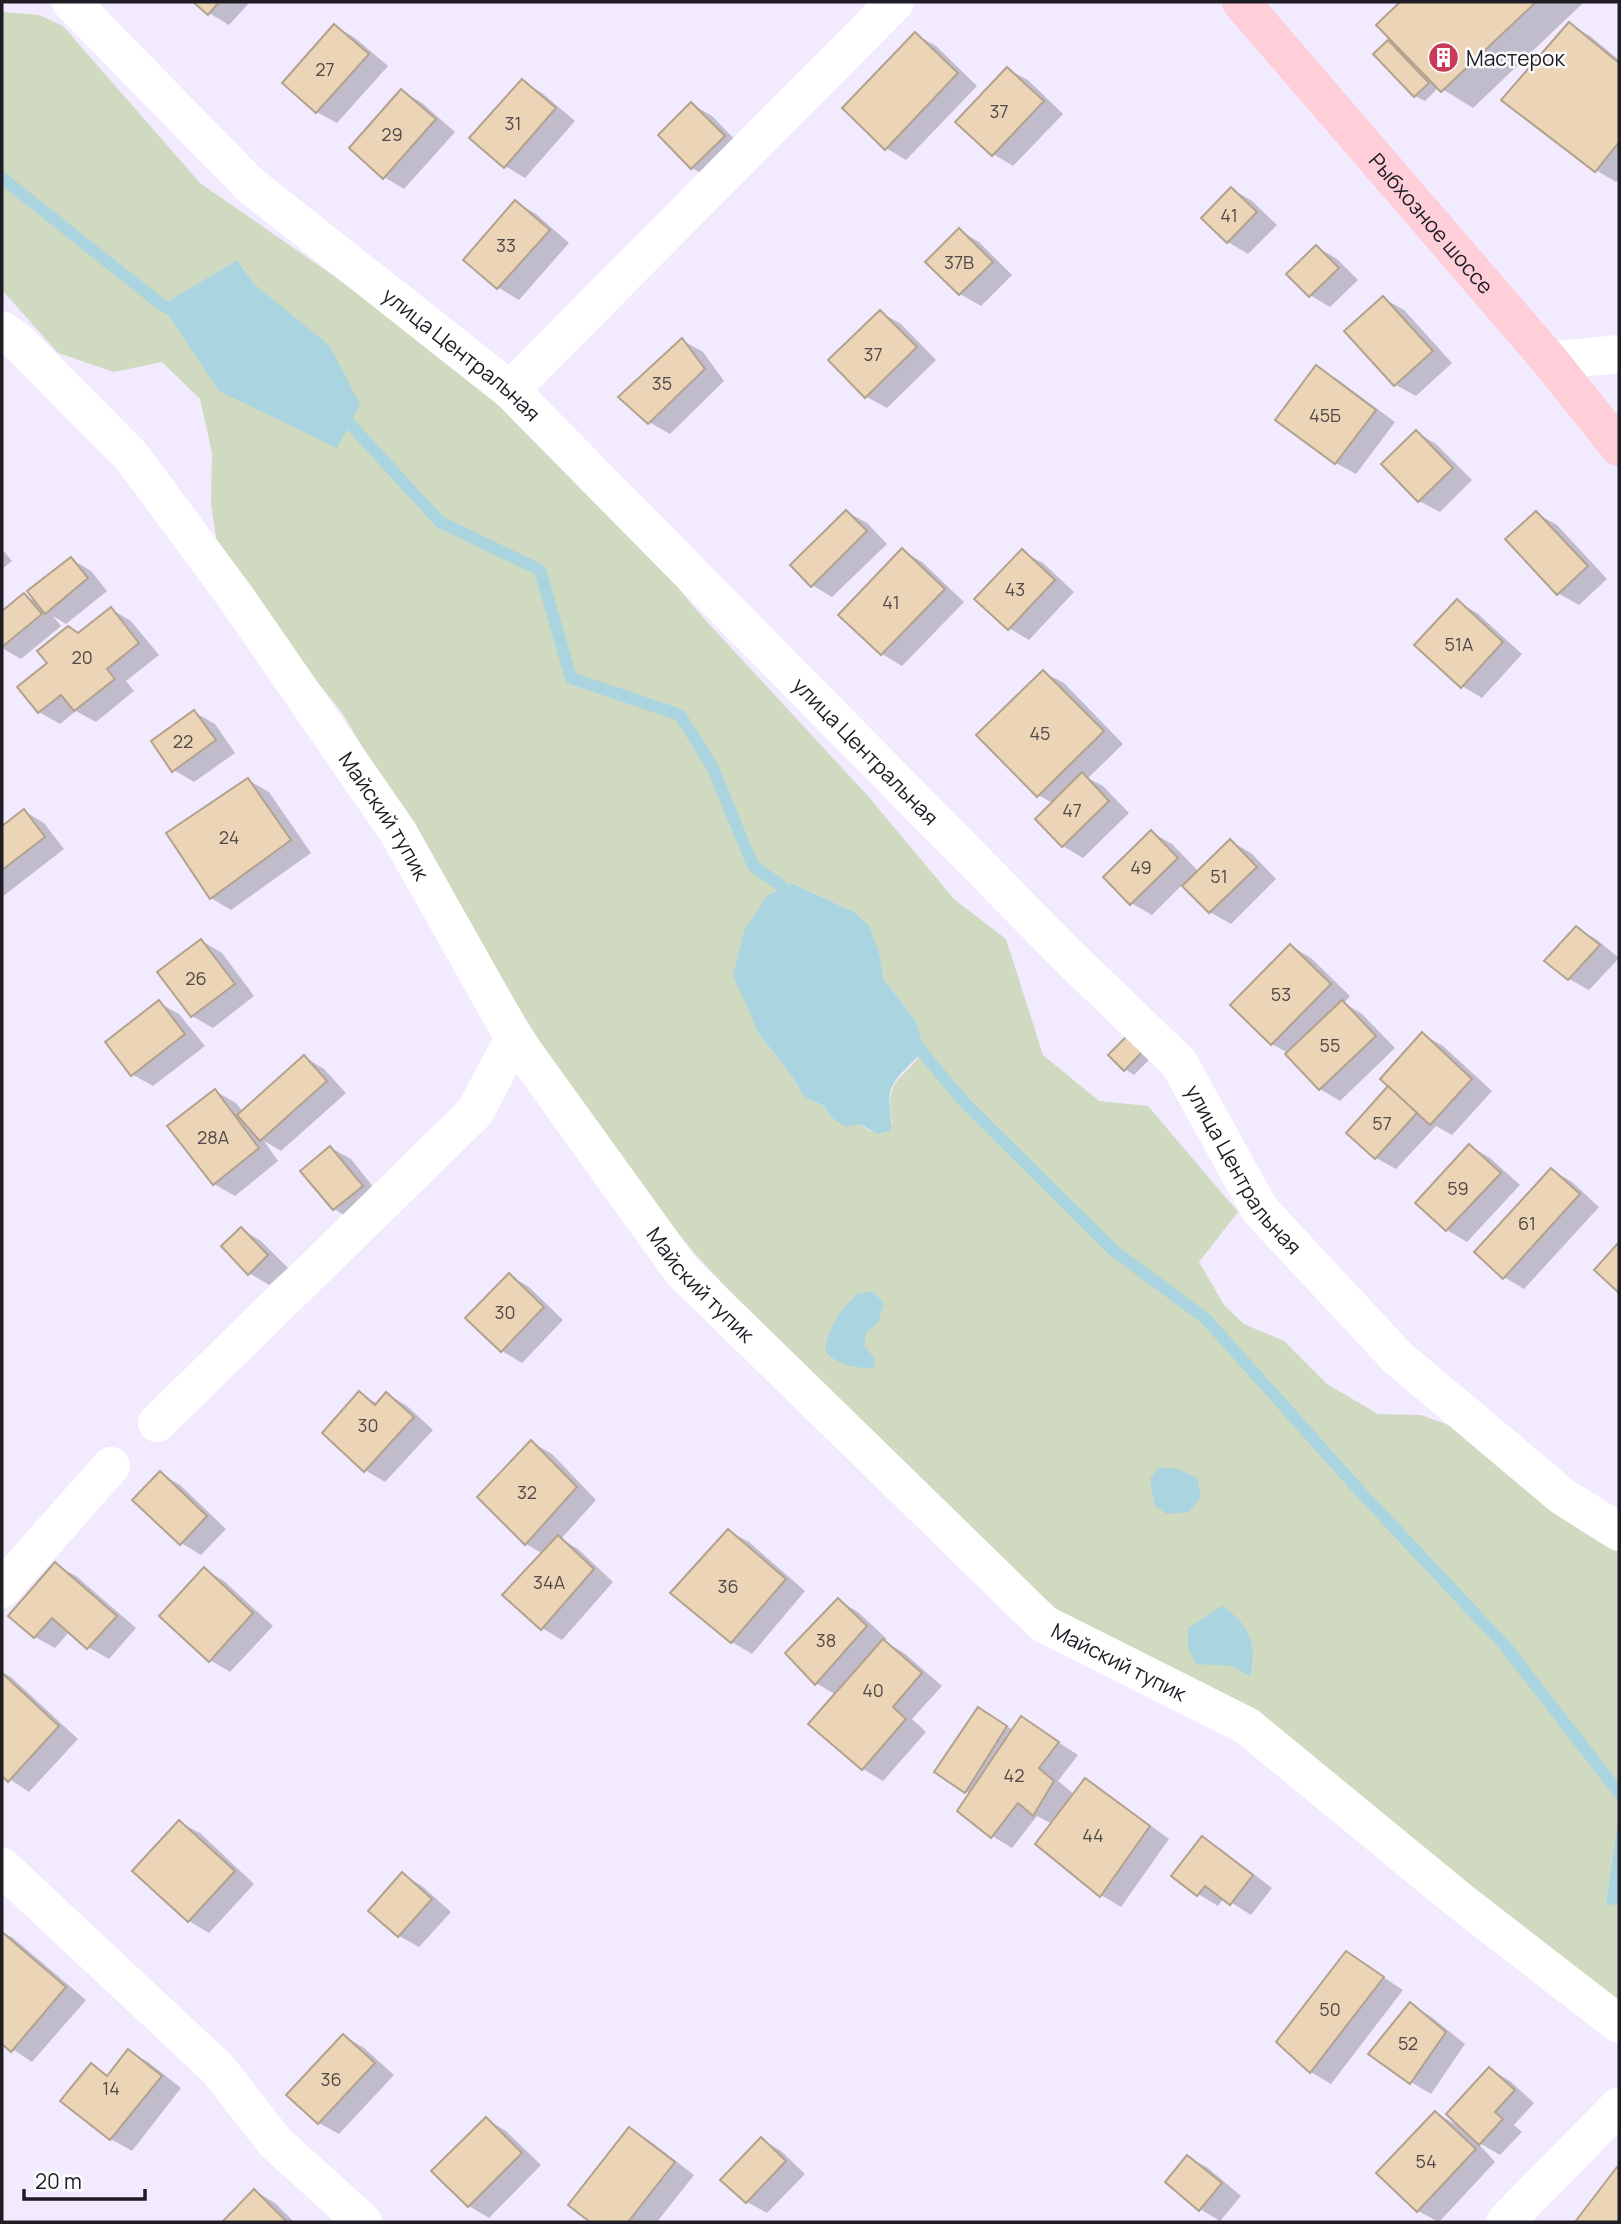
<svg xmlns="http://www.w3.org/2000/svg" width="1621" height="2224" font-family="Manrope,sans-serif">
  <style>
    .green { fill: #cfdac0; fill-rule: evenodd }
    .water { fill: #abd4e1 }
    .shadow { fill: #0003 }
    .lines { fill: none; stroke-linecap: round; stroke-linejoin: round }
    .stream { stroke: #abd4e1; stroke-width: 12 }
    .building { fill: #ecd5b7; stroke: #b2a28e; stroke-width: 2 }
    .minor { stroke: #fff; stroke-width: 38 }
    .major { stroke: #feced9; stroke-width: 38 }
    .labels { text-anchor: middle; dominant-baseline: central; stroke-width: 5; stroke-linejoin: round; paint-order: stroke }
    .number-label { font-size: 18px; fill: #524a4a }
    .poi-label { font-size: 21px; fill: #1f1c25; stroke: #fcfcfc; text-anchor: start }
    .street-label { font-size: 21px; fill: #1f1c25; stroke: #fcfcfc }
  </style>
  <rect width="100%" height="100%" fill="#f2ebff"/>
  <!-- green -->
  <path class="green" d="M2,12L39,15L63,26L200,183L433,345L520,414L626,524L698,612L867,795L955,900L1006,939L1043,1055L1099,1101L1148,1106L1238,1212L1199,1262L1224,1305L1244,1324L1284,1341L1327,1384L1378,1414L1421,1415L1475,1435L1619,1545V1822L1606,1904H1619V2006L1050,1612L767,1331L695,1254L579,1111L557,1069L462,916L341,711L280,637L218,551L211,503L212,453L200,399L162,362L114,372L58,353L2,290ZM237,260L255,285L163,305ZM791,883L854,912L879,952L884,980L916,1021L924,1048C904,1083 884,1074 892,1122L870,1131L859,1124L831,1117L824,1106L803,1096L794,1079L759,1034Z"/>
  <!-- water -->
  <g class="water">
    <path d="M237,260L255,285L330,346L360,405L337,448L219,391L162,305Z"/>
    <path d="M791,883L854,912L869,926L879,952L884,980L916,1021L924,1048C915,1063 894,1075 890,1093C888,1106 893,1118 890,1131L878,1134L859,1124L846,1127L831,1117L824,1106L803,1096L794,1079L759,1034L733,975L744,931L767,896Z"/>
    <path d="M873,1292L884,1303L878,1323L867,1331L864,1345L875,1359L874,1368C854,1368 839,1366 825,1351C828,1327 840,1310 858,1293Z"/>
    <path d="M1158,1468H1176L1197,1478L1201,1497L1189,1512L1167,1514L1155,1506L1150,1479Z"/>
    <path d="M1222,1606C1249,1624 1258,1644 1250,1676L1232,1666L1196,1664L1188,1647V1628Z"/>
    <path d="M1619,1822V1904L1606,1905L1617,1828Z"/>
  </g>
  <!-- shadow -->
  <g class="shadow">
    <path d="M196,2H250L229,25L209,13Z"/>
    <path d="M1403,2H1584L1473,108L1439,87L1425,101L1415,96L1388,42L1403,51L1379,25Z"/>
    <path d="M1569,24L1590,36L1619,60V179L1616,182L1596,170Z"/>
    <path d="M335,26L355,38L388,66L337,123L317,112L284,83Z"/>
    <path d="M915,34L936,46L977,86L906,160L886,148Z"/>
    <path d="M1007,69L1028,80L1063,114L1013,166L993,154Z"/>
    <path d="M522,81L542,93L575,121L525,178L505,166Z"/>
    <path d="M402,91L422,103L455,132L404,189L384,177Z"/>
    <path d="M691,104L712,116L744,149L713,180L692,168L660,135Z"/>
    <path d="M1232,189L1252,201L1277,225L1248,254L1228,242L1203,218Z"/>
    <path d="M516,202L536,214L569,243L519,300L499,288L466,260Z"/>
    <path d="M959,230L979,242L1012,275L981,306L960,294L928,262Z"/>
    <path d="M1317,247L1337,259L1358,280L1330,307L1310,295Z"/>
    <path d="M1383,298L1404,310L1452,363L1416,396L1396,385Z"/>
    <path d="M880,312L901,324L936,360L887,408L867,397L830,360Z"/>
    <path d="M682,340L703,352L724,381L670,434L649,422Z"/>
    <path d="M1316,367L1337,379L1395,422L1356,474L1336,463Z"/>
    <path d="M1416,432L1436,444L1472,480L1440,512L1419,501Z"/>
    <path d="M847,512L867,523L887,544L832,597L812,585Z"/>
    <path d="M1536,513L1557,525L1607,579L1579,605L1558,593Z"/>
    <path d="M2,549L12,561L2,569Z"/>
    <path d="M902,550L922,562L964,602L902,666L882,654Z"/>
    <path d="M1022,552L1043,563L1074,592L1029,640L1009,628Z"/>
    <path d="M71,559L91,571L107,591L66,624L53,616L61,626L21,659L2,648V613L24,595L38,603Z"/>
    <path d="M1457,602L1477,613L1522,654L1482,698L1462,686Z"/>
    <path d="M111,609L131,621L159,655L126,681L134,691L96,722L76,711L60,724L39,712L19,687Z"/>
    <path d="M1043,672L1064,683L1123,744L1088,778L1103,786L1129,813L1083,858L1063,846L1053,803L1038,795Z"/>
    <path d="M194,712L215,724L235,753L194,782L174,770Z"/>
    <path d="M248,780L269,792L311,853L231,910L211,898Z"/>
    <path d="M24,811L44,823L64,849L2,897V828Z"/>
    <path d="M1151,832L1172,844L1199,872L1230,841L1251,853L1276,879L1231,924L1210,912L1183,884L1152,915L1131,903Z"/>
    <path d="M1576,928L1596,939L1619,958L1589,990L1569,979Z"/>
    <path d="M202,941L222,953L254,996L213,1028L192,1016Z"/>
    <path d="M1291,946L1311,958L1350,996L1344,1003L1362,1014L1395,1048L1340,1101L1320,1089L1288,1053L1272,1044Z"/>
    <path d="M159,1003L179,1014L205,1046L153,1086L133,1075L108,1043Z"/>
    <path d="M1422,1034L1443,1046L1492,1091L1452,1135L1436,1126L1396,1169L1376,1158L1391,1086Z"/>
    <path d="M1127,1039L1150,1059L1134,1075L1125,1069Z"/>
    <path d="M304,1057L324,1069L346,1093L281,1151L264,1141L278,1161L235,1196L214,1184L169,1126L215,1091L236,1103L243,1112Z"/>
    <path d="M1470,1146L1490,1158L1520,1185L1467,1242L1447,1230L1417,1203Z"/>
    <path d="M331,1148L351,1159L382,1198L354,1221L334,1209Z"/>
    <path d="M1552,1170L1572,1182L1599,1207L1524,1289L1504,1277Z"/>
    <path d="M241,1229L261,1241L288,1268L269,1285L249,1273Z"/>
    <path d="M509,1275L529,1287L563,1320L522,1363L502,1351Z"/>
    <path d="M360,1394L378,1404L387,1394L407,1406L433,1430L385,1482L365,1470Z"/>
    <path d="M531,1442L552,1454L596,1500L561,1539L578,1549L613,1582L562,1640L542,1628L543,1554L526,1544Z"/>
    <path d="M160,1473L180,1485L226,1529L201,1555L181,1543Z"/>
    <path d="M728,1531L749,1542L805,1591L752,1654L732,1642Z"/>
    <path d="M55,1565L76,1576L136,1628L109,1659L88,1647L70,1631L55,1648L35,1637Z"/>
    <path d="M204,1569L224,1581L273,1626L230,1672L210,1660Z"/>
    <path d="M838,1600L858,1612L887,1639L884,1641L904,1653L942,1686L912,1719L926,1732L883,1781L863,1769L836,1695L816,1683Z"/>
    <path d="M2,1672L12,1678L78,1739L29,1792L2,1774Z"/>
    <path d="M1021,1718L1078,1755L1058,1781L1074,1794L1085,1780L1105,1792L1169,1839L1121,1907L1101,1895L1052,1824L1037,1816L1012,1848L992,1836L959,1810L970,1794L937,1772L999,1721L1013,1730Z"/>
    <path d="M179,1822L200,1833L254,1884L209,1933L189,1921Z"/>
    <path d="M1202,1838L1222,1850L1272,1888L1251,1915L1224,1898L1218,1906L1198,1894Z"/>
    <path d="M402,1874L422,1886L451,1912L419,1947L399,1936Z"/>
    <path d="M2,1932L13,1938L86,2000L32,2062L2,2042Z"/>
    <path d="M1346,1953L1403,1990L1331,2084L1311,2072L1278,2042Z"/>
    <path d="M1410,2004L1430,2016L1465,2044L1431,2094L1411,2082Z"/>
    <path d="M344,2036L364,2048L394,2075L339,2134L319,2123Z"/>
    <path d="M128,2051L148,2062L181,2088L132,2151L111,2139L63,2101L91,2065L109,2076Z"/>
    <path d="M1490,2069L1510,2081L1534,2103L1514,2125L1522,2132L1500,2155L1476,2141L1495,2162L1439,2222L1418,2211L1379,2173L1436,2113L1460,2127Z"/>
    <path d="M486,2119L506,2131L541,2165L489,2218L469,2206Z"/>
    <path d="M630,2129L650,2141L694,2175L657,2222H592L570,2205Z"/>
    <path d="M761,2139L781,2151L805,2174L767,2213L747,2202Z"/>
    <path d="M1188,2157L1208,2168L1241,2196L1220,2221L1200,2209Z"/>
    <path d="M255,2191L275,2203L294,2222H225Z"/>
  </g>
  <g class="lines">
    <!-- stream -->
    <g class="stream">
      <path d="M2,178L162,305L174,311"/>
      <path d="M338,413L350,424L440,522L540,570L571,678L680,715L713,768L753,866L779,884L792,898"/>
      <path d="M912,1040L964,1102L1113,1250L1206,1319L1358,1489L1506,1647L1619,1793"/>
    </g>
  </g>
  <!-- building -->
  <g class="building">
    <path d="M193,2H219L208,15Z"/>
    <path d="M1400,2H1536L1441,92L1376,25Z"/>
    <path d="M1569,22L1619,63V142L1595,172L1501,100Z"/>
    <path d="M334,24L369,54L316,113L282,83Z"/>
    <path d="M915,32L958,73L885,150L842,108Z"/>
    <path d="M1388,40L1429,83L1414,97L1373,54Z"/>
    <path d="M1007,67L1044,101L992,156L955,122Z"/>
    <path d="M522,79L556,108L504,168L469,138Z"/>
    <path d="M401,89L436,119L383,179L349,148Z"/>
    <path d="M691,102L725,136L691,169L658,135Z"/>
    <path d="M1231,187L1257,212L1227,243L1201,218Z"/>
    <path d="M515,200L550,230L497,289L463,260Z"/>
    <path d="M959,228L993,262L959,295L925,262Z"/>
    <path d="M1316,245L1339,268L1309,297L1286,274Z"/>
    <path d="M1383,296L1433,351L1394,386L1344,331Z"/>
    <path d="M880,310L917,347L865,398L828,360Z"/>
    <path d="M682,338L705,369L648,424L618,397Z"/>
    <path d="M1316,365L1376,410L1335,464L1275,420Z"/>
    <path d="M1416,430L1453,468L1418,502L1381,464Z"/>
    <path d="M846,510L867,531L811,587L790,565Z"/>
    <path d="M1536,511L1588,566L1557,595L1505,539Z"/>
    <path d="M902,548L945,589L881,655L838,615Z"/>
    <path d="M1022,549L1055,580L1008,630L974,599Z"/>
    <path d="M71,557L88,578L45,614L27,591Z"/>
    <path d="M24,593L42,614L2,647V611Z"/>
    <path d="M1457,599L1503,642L1461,688L1414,645Z"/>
    <path d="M111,607L139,643L107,669L115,679L74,711L61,695L38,713L17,687L47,663L37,651L68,626L78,633Z"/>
    <path d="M1043,670L1104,731L1037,797L976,735Z"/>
    <path d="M194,710L216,740L172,772L151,741Z"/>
    <path d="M1082,772L1109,801L1062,847L1035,819Z"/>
    <path d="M248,778L291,840L210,899L166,833Z"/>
    <path d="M24,809L45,837L2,870V826Z"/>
    <path d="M1151,830L1178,858L1130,905L1103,877Z"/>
    <path d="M1230,839L1257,867L1209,913L1182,886Z"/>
    <path d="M1576,926L1600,945L1568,980L1544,961Z"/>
    <path d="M201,939L235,984L191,1017L157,972Z"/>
    <path d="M1290,944L1331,984L1271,1045L1230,1005Z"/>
    <path d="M159,1000L185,1034L131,1076L105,1042Z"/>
    <path d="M1342,1000L1376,1036L1319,1090L1285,1054Z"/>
    <path d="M1422,1032L1472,1079L1430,1125L1380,1079Z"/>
    <path d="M1126,1037L1142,1052L1124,1071L1108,1055Z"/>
    <path d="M304,1055L327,1081L260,1141L237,1115Z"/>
    <path d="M1388,1086L1417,1113L1375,1159L1346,1133Z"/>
    <path d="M215,1089L259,1148L213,1185L167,1126Z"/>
    <path d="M1469,1144L1501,1173L1446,1231L1415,1203Z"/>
    <path d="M330,1146L363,1186L333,1210L300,1171Z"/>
    <path d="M1551,1168L1580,1194L1503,1279L1474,1252Z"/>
    <path d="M241,1227L268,1255L248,1275L221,1246Z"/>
    <path d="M1619,1242V1293L1594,1270Z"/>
    <path d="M509,1273L544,1307L501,1352L465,1318Z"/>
    <path d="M359,1391L375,1405L386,1392L414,1417L364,1472L322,1433Z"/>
    <path d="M531,1440L577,1487L525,1545L477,1497Z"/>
    <path d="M160,1471L207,1516L180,1545L132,1500Z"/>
    <path d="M728,1529L786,1579L731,1643L670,1593Z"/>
    <path d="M558,1535L594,1569L541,1630L502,1595Z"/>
    <path d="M55,1562L117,1616L87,1649L52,1618L34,1638L8,1616Z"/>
    <path d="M204,1567L253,1613L209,1662L159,1616Z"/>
    <path d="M838,1598L867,1626L815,1685L785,1653Z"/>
    <path d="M883,1639L922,1673L893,1707L906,1719L862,1770L808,1724Z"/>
    <path d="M2,1673L59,1726L8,1782L2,1776Z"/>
    <path d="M978,1707L1007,1726L965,1793L934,1772Z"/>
    <path d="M1021,1716L1059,1742L1039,1768L1054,1781L1033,1816L1018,1803L991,1838L957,1811Z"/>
    <path d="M1085,1778L1150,1826L1100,1897L1035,1844Z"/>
    <path d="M179,1820L235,1871L188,1922L132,1871Z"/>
    <path d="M1202,1836L1253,1875L1230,1905L1205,1886L1197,1896L1171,1876Z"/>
    <path d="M402,1872L432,1899L398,1937L368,1911Z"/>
    <path d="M2,1932L66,1987L11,2052L2,2044Z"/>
    <path d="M1346,1951L1384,1977L1310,2073L1276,2042Z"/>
    <path d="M1410,2002L1446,2032L1410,2084L1368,2054Z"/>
    <path d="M343,2034L375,2063L318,2124L286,2095Z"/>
    <path d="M128,2049L162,2076L110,2140L60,2101L91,2063L107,2076Z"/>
    <path d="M1489,2067L1515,2090L1495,2112L1503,2119L1479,2145L1446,2114Z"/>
    <path d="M1435,2111L1476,2149L1417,2212L1376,2173Z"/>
    <path d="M486,2117L522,2153L468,2207L431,2171Z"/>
    <path d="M629,2127L675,2162L628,2222H590L568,2205Z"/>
    <path d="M761,2137L786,2161L746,2203L720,2180Z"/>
    <path d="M1187,2155L1222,2183L1199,2211L1165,2182Z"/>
    <path d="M1617,2167L1619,2169V2222H1575Z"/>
    <path d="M254,2189L287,2222H222Z"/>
  </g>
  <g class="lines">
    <!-- minor -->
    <g class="minor">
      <path id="s1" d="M71,2L250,185L510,390L1070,958L1179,1063L1260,1210L1397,1357L1562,1496L1619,1532"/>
      <path id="s2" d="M2,330L16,340L132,457L237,599L398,832L514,1038L682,1271L1044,1624L1247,1726L1460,1901L1619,2024"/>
      <path d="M1550,361L1619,354"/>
      <path d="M510,390L895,2"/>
      <path d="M157,1423L475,1112L514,1038"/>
      <path d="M2,1589L111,1466"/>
      <path d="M2,1867L218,2069L275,2142L363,2222"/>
      <path d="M1505,2222L1619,2106"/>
    </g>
    <!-- major -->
    <path class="major" id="s3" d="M1241,2L1550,361L1619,447"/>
  </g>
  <!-- icons -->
  <defs>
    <symbol id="building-disc" viewBox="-11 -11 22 22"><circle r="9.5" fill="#c9395a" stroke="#fcfcfc"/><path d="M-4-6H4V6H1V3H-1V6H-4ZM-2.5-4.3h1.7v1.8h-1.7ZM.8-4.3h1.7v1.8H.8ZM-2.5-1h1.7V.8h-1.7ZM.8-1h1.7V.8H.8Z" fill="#fff"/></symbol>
  </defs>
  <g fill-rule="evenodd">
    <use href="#building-disc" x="1426" y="40" width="35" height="35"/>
  </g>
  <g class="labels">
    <!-- number labels -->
    <g class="number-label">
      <text x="325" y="69">27</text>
      <text x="999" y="111">37</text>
      <text x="513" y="123">31</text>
      <text x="392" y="134">29</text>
      <text x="1229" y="215">41</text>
      <text x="506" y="245">33</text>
      <text x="959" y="262">37В</text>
      <text x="873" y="354">37</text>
      <text x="662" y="383">35</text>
      <text x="1325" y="415">45Б</text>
      <text x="1015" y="589">43</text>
      <text x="891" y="602">41</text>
      <text x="1459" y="644">51А</text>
      <text x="82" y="657">20</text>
      <text x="1040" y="733">45</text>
      <text x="183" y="741">22</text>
      <text x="1072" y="810">47</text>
      <text x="229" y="837">24</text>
      <text x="1141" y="867">49</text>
      <text x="1219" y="876">51</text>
      <text x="196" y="978">26</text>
      <text x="1281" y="994">53</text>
      <text x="1330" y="1045">55</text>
      <text x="1382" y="1123">57</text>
      <text x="213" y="1137">28А</text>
      <text x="1458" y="1188">59</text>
      <text x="1527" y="1223">61</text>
      <text x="505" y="1312">30</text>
      <text x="368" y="1425">30</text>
      <text x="527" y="1492">32</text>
      <text x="549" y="1582">34А</text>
      <text x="728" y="1586">36</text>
      <text x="826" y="1640">38</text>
      <text x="873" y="1690">40</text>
      <text x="1014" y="1775">42</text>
      <text x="1093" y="1835">44</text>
      <text x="1330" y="2009">50</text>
      <text x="1408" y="2043">52</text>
      <text x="331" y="2079">36</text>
      <text x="111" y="2088">14</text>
      <text x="1426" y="2161">54</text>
    </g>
    <!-- poi labels -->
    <g class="poi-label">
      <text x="1466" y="58">Мастерок</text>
    </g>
    <!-- street labels -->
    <g class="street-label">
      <text stroke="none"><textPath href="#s3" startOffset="292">Рыбхозное шоссе</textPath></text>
      <text stroke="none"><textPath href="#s1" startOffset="527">улица Центральная</textPath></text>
      <text stroke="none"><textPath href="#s1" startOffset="1094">улица Центральная</textPath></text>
      <text stroke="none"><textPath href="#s2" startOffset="621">Майский тупик</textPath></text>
      <text stroke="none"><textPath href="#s1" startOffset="1661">улица Центральная</textPath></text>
      <text stroke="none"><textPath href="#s2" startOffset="1188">Майский тупик</textPath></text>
      <text stroke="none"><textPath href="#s2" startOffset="1755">Майский тупик</textPath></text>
    </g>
  </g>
  <!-- border -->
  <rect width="1621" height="2224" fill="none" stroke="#1f1c25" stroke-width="7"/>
  <!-- scale -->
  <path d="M24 2189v10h121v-10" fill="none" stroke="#1f1c25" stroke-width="3.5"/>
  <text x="35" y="2189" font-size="21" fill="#1f1c25" stroke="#fcfcfc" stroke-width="5" paint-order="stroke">20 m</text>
</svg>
